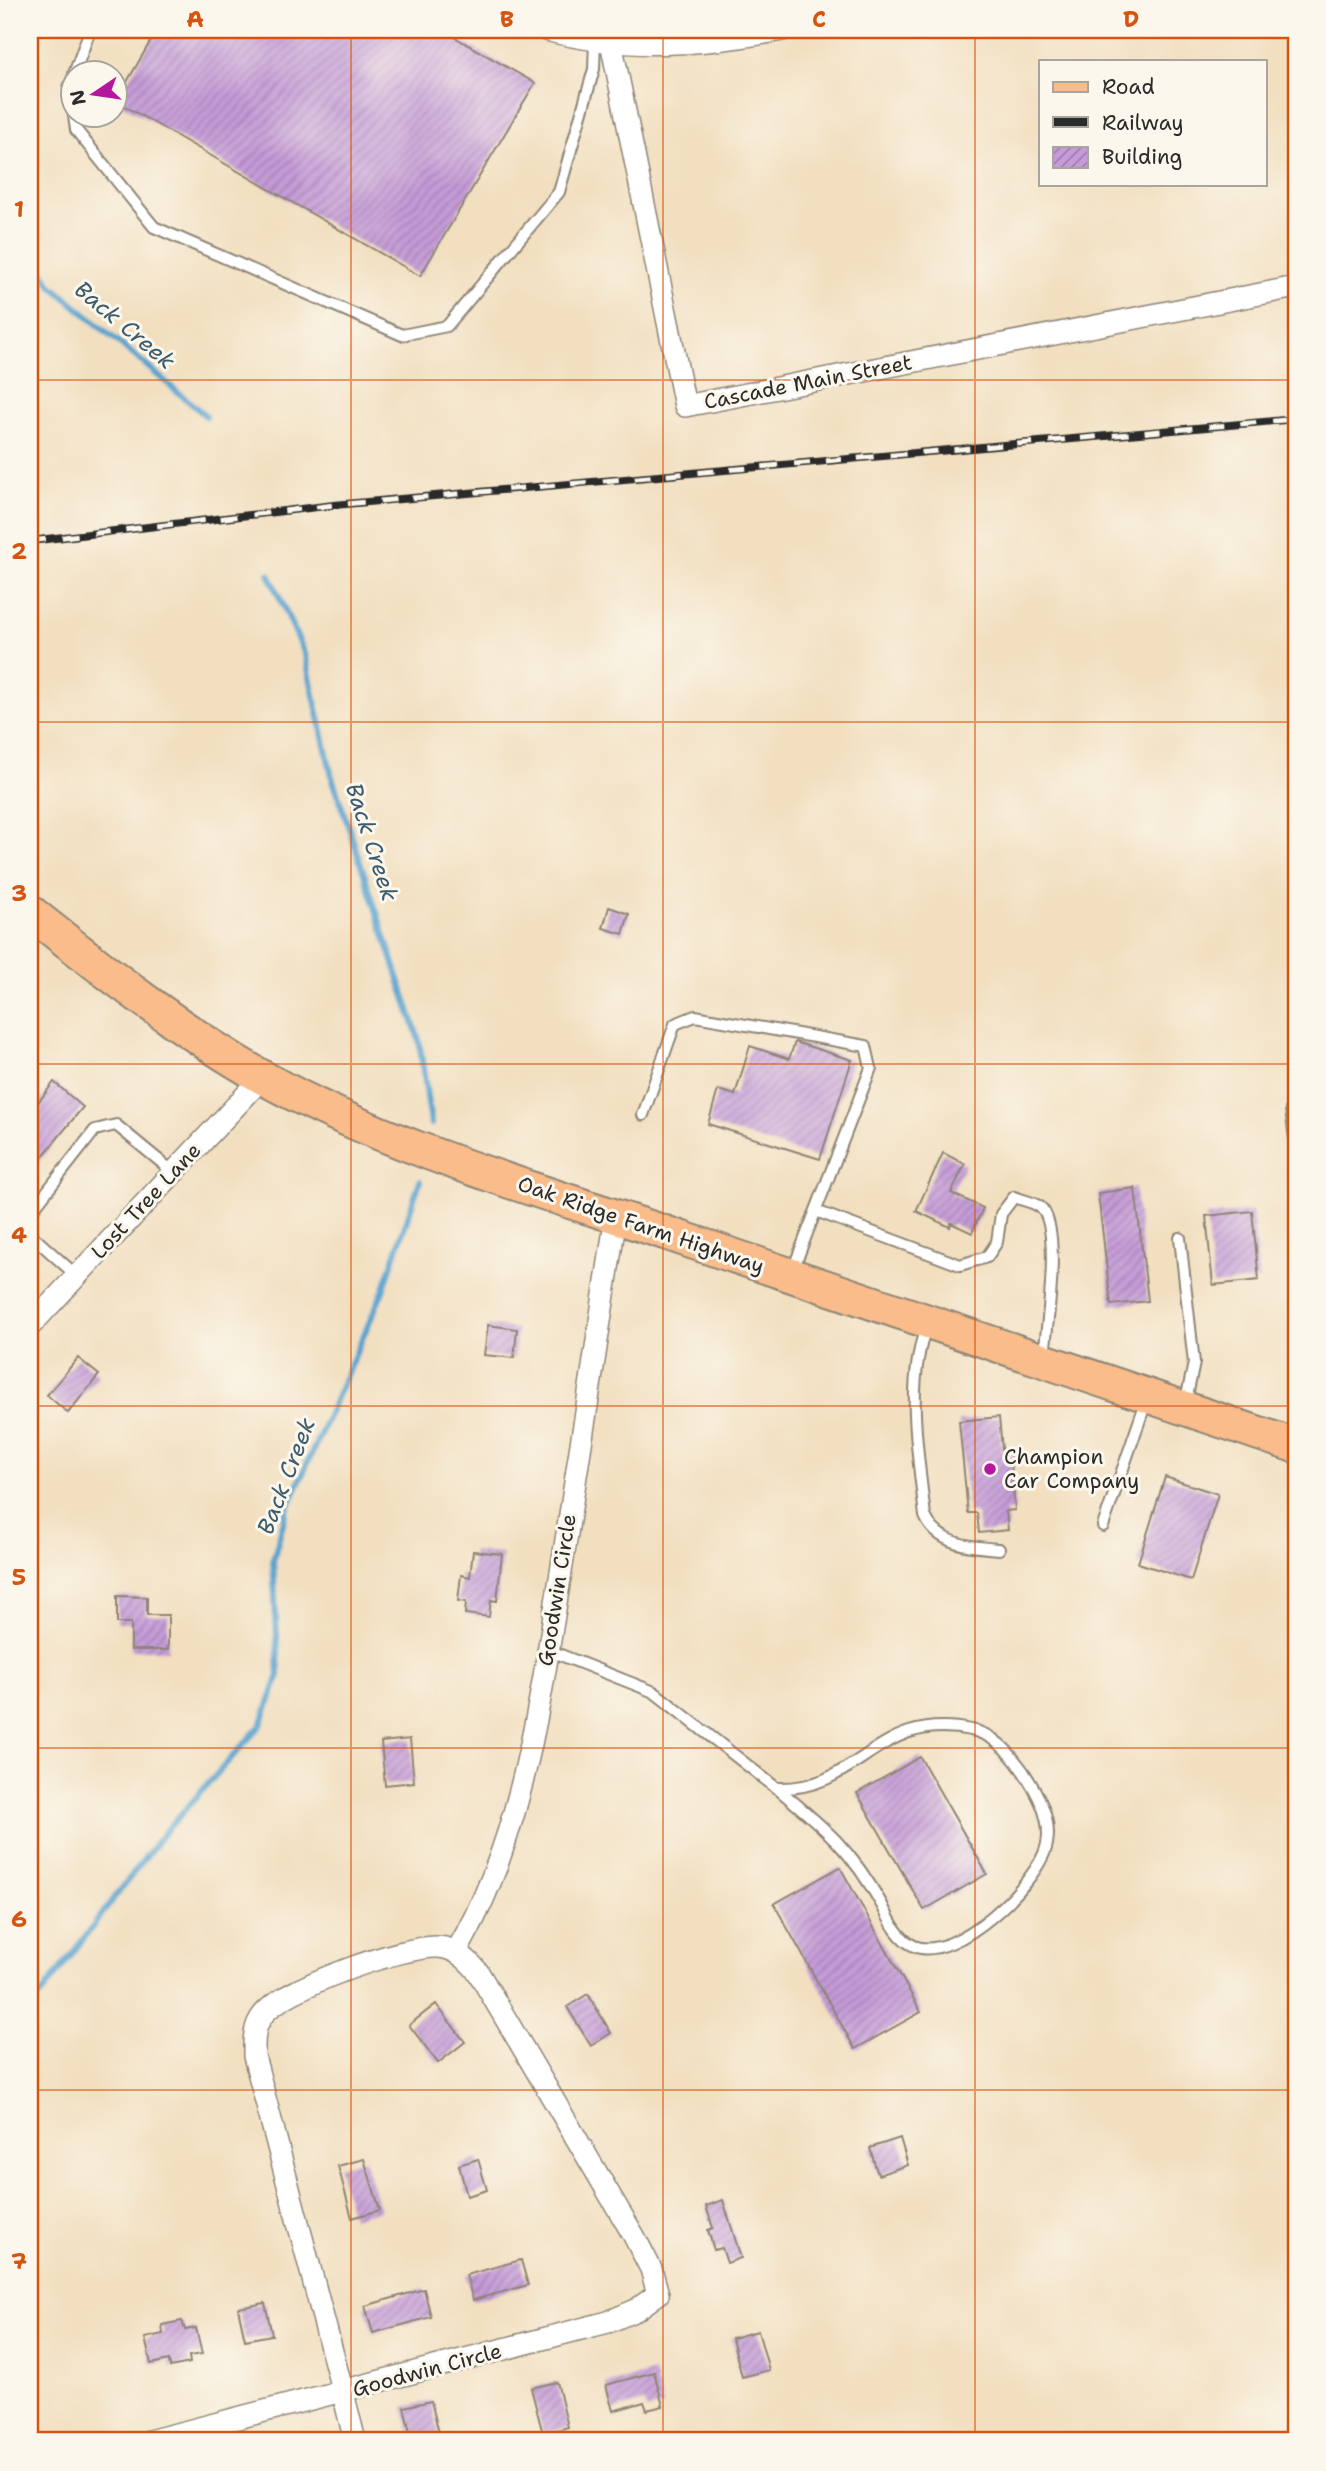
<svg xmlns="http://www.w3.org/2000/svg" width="1326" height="2471" font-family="'Shantell Sans',sans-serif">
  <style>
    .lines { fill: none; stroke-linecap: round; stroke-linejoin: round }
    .stream { stroke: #56a3cf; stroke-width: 6 }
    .building { fill: url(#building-hatch) }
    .service-casing { stroke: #8e8576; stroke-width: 14 }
    .minor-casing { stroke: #8e8576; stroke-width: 24 }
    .primary-casing { stroke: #8e8576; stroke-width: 37 }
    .service { stroke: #fff; stroke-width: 10 }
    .minor { stroke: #fff; stroke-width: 21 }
    .primary { stroke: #f9bc8a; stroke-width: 33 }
    .rail-casing { stroke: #2b2b2b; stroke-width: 8 }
    .rail { stroke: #fbf7ec; stroke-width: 5; stroke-dasharray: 16; stroke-linecap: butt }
    .grid { fill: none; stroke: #d5540f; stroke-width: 2; stroke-opacity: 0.55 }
    .poi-dot { fill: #b5179e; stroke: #fbf7ec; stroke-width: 2.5 }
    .labels { text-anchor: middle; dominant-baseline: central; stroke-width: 6; stroke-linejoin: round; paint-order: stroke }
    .street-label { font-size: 21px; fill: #2b2b2b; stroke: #fbf7ec }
    .poi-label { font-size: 21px; fill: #2b2b2b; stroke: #fbf7ec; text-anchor: start }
    .water-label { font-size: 23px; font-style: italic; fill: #3c5b6d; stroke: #fbf7ec }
    .neatline { fill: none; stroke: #d5540f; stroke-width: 2.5 }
    .grid-label { font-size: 23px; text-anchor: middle; font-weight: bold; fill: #d5540f }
  </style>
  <defs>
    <pattern id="building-hatch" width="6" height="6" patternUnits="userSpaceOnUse" patternTransform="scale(1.75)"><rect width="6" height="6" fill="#c59bd8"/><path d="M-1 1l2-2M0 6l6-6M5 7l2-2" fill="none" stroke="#a07faf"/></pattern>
  </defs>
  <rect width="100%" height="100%" fill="#fbf7ec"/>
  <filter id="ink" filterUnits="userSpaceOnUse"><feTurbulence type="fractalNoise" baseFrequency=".0143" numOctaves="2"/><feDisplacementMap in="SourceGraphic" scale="14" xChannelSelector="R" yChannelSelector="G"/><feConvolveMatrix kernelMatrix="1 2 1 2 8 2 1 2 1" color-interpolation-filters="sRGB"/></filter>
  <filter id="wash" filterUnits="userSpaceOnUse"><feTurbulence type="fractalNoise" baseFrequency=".00686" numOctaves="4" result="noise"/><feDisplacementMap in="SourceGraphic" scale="28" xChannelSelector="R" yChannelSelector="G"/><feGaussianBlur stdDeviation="1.57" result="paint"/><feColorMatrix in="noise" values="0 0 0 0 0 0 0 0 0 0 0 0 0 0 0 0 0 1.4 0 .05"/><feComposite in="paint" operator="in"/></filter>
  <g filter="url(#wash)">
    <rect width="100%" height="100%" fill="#f2dfc0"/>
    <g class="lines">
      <!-- stream -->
      <g class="stream">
        <path d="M30,254L52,286L206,416"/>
        <path d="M269,574L305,654L332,777L419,1040L431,1124"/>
        <path d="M30,2009L163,1834L261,1725L279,1675L273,1560L286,1512L383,1291L420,1181"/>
      </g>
    </g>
    <g id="blocks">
      <!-- building -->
      <g class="building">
        <path d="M157,30H442L535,83L420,276L116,101Z"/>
        <path d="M609,907L629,914L623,934L603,928Z"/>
        <path d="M795,1042L852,1060L820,1159L708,1124L718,1090L735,1095L750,1046L789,1059Z"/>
        <path d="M54,1082L83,1107L30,1172V1113Z"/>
        <path d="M943,1153L965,1164L951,1193L983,1208L972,1233L951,1223L950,1227L916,1211Z"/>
        <path d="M1135,1188L1148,1301L1111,1305L1098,1193Z"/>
        <path d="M1252,1211L1259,1280L1213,1285L1206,1216Z"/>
        <path d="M488,1325L517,1329L514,1358L484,1355Z"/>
        <path d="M78,1358L99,1375L68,1413L47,1395Z"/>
        <path d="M999,1417L1002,1449H1010L1015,1510L1006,1511L1008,1530L979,1533L977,1513H968L959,1421Z"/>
        <path d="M1165,1477L1218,1494L1191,1580L1138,1563Z"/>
        <path d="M473,1551L502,1554L497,1601L491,1600L489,1617L465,1614L466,1602L458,1601L461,1575L470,1577Z"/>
        <path d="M117,1596L147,1597V1615H168V1650H131V1623H117Z"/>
        <path d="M410,1739L414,1782L385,1785L381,1742Z"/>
        <path d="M920,1757L987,1874L924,1910L857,1793Z"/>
        <path d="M840,1867L921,2012L855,2049L774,1904Z"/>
        <path d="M588,1994L611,2033L591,2046L567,2007Z"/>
        <path d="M436,2004L465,2042L438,2063L409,2025Z"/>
        <path d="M900,2138L908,2165L878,2175L870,2148Z"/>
        <path d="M364,2159L380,2210L352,2218L338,2166Z"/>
        <path d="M478,2159L487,2190L467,2196L459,2165Z"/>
        <path d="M723,2200L741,2258L727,2263L722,2248L714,2250L708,2230L713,2228L706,2206Z"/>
        <path d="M521,2260L528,2285L473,2300L466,2275Z"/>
        <path d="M424,2289L431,2317L373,2333L365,2306Z"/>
        <path d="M265,2303L272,2335L245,2340L238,2308Z"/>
        <path d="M182,2321L185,2330L196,2328L202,2354L189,2356L190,2363L170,2367L169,2360L151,2364L145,2338L163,2334L162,2325Z"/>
        <path d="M758,2331L769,2370L742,2377L732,2338Z"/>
        <path d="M654,2372L663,2406L647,2410L644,2402L613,2411L606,2385Z"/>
        <path d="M557,2382L568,2427L543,2434L531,2388Z"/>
        <path d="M431,2401L441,2441H412L404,2407Z"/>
      </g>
    </g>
  </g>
  <g filter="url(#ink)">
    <use href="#blocks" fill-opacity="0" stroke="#8e8576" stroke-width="2"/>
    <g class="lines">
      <defs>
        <g id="service">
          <path d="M74,74L90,30"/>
          <path d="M74,76L69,87L74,114"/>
          <path d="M74,116L76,130L154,227L402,335L447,326L559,192L594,69L595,40"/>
          <path d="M1296,1098L1291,1110L1296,1145"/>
          <path d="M643,1115L675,1024L695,1016L866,1046L871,1068L792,1272"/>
          <path d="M816,1211L960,1265L987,1257L997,1242L1001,1214L1014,1197C1021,1200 1034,1202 1040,1207C1063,1225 1046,1329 1044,1357"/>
          <path d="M30,1213L95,1130L116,1125L172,1171"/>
          <path d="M30,1234L77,1276"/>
          <path d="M1180,1238L1194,1363L1185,1405"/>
          <path d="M927,1324C905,1385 918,1452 925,1516C937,1545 972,1547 999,1549"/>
          <path d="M1103,1526L1147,1399"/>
          <path d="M548,1650L654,1692L775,1787L777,1788C825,1828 851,1849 882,1905C889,1919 898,1939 914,1946C955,1964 1040,1881 1047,1844C1052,1818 1037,1792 1023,1771C1010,1753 994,1734 971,1730C876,1710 861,1791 777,1788"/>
        </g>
        <g id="minor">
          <path d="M546,30C625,51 703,45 782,30"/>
          <path d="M611,42L685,406L1296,287"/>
          <path d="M30,1326L263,1077"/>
          <path d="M456,1952C523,1839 540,1700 561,1572C580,1453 598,1335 616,1216"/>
          <path d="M149,2441L608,2322L636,2310L658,2294L651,2269L634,2236L478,1972C468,1960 456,1948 438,1947C405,1945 282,1988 263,2015C253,2027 254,2042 254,2056L343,2393L355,2441"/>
        </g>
        <path id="primary" d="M30,912C104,971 180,1030 262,1077C393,1150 542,1191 684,1239C888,1308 1092,1377 1296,1446"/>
      </defs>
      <!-- service casing -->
      <use href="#service" class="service-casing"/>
      <!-- minor casing -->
      <use href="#minor" class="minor-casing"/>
      <!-- primary casing -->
      <use href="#primary" class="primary-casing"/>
      <!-- service -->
      <use href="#service" class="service"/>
      <!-- minor -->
      <use href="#minor" class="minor"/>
      <!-- primary -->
      <use href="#primary" class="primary"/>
      <defs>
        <path id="rail" d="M30,541L334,505L1296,419"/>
      </defs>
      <!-- rail casing -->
      <use href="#rail" class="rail-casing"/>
      <!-- rail -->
      <use href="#rail" class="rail"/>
    </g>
  </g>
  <!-- grid -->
  <path class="grid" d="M351,30V2441M663,30V2441M975,30V2441M30,380H1296M30,722H1296M30,1064H1296M30,1406H1296M30,1748H1296M30,2090H1296"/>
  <!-- markers -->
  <circle class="poi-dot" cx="990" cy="1469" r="7"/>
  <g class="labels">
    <!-- street labels -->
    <g class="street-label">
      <text transform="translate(808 382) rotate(-11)">Cascade Main Street</text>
      <text transform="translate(146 1201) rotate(-47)">Lost Tree Lane</text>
      <text transform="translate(641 1225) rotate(19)">Oak Ridge Farm Highway</text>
      <text transform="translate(557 1590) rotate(-81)">Goodwin Circle</text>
      <text transform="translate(427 2370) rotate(-15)">Goodwin Circle</text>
    </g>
    <!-- poi labels -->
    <g class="poi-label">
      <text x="1004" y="1457">Champion<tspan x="1004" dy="24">Car Company</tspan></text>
    </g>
    <!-- water labels -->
    <g class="water-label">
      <text transform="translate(125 325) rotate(40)">Back Creek</text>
      <text transform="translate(372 842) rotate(72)">Back Creek</text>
      <text transform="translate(286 1476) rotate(-69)">Back Creek</text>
    </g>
  </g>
  <!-- margin -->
  <rect width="1326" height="2471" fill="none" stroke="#fbf7ec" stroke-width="77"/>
  <!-- legend -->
  <rect x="1039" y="60" width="228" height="126" fill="#fbf7ec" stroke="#a8a59f" stroke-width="2"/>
  <rect x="1053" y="82" width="35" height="10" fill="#f9bc8a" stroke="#a8a59f" stroke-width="2"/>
  <text x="1102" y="94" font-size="21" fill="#2b2b2b">Road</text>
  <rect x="1053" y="117" width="35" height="10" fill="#2b2b2b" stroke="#a8a59f" stroke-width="2"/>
  <text x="1102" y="130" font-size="21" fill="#2b2b2b">Railway</text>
  <rect x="1053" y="147" width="35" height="21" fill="url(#building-hatch)" stroke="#a8a59f" stroke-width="2"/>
  <text x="1102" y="164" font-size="21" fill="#2b2b2b">Building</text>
  <!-- north arrow -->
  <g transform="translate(94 94) rotate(257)"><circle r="33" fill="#fbf7ec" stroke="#a8a59f" stroke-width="2"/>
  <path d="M0-5L12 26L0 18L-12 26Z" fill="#b5179e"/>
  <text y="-10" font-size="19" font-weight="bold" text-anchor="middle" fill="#2b2b2b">N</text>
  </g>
  <rect x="38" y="38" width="1250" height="2394" class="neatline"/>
  <g class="grid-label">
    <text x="195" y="27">A</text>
    <text x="507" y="27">B</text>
    <text x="819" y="27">C</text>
    <text x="1131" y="27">D</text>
    <text x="19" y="217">1</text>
    <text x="19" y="559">2</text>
    <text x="19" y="901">3</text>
    <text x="19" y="1243">4</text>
    <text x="19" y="1585">5</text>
    <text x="19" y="1927">6</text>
    <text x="19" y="2269">7</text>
  </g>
</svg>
